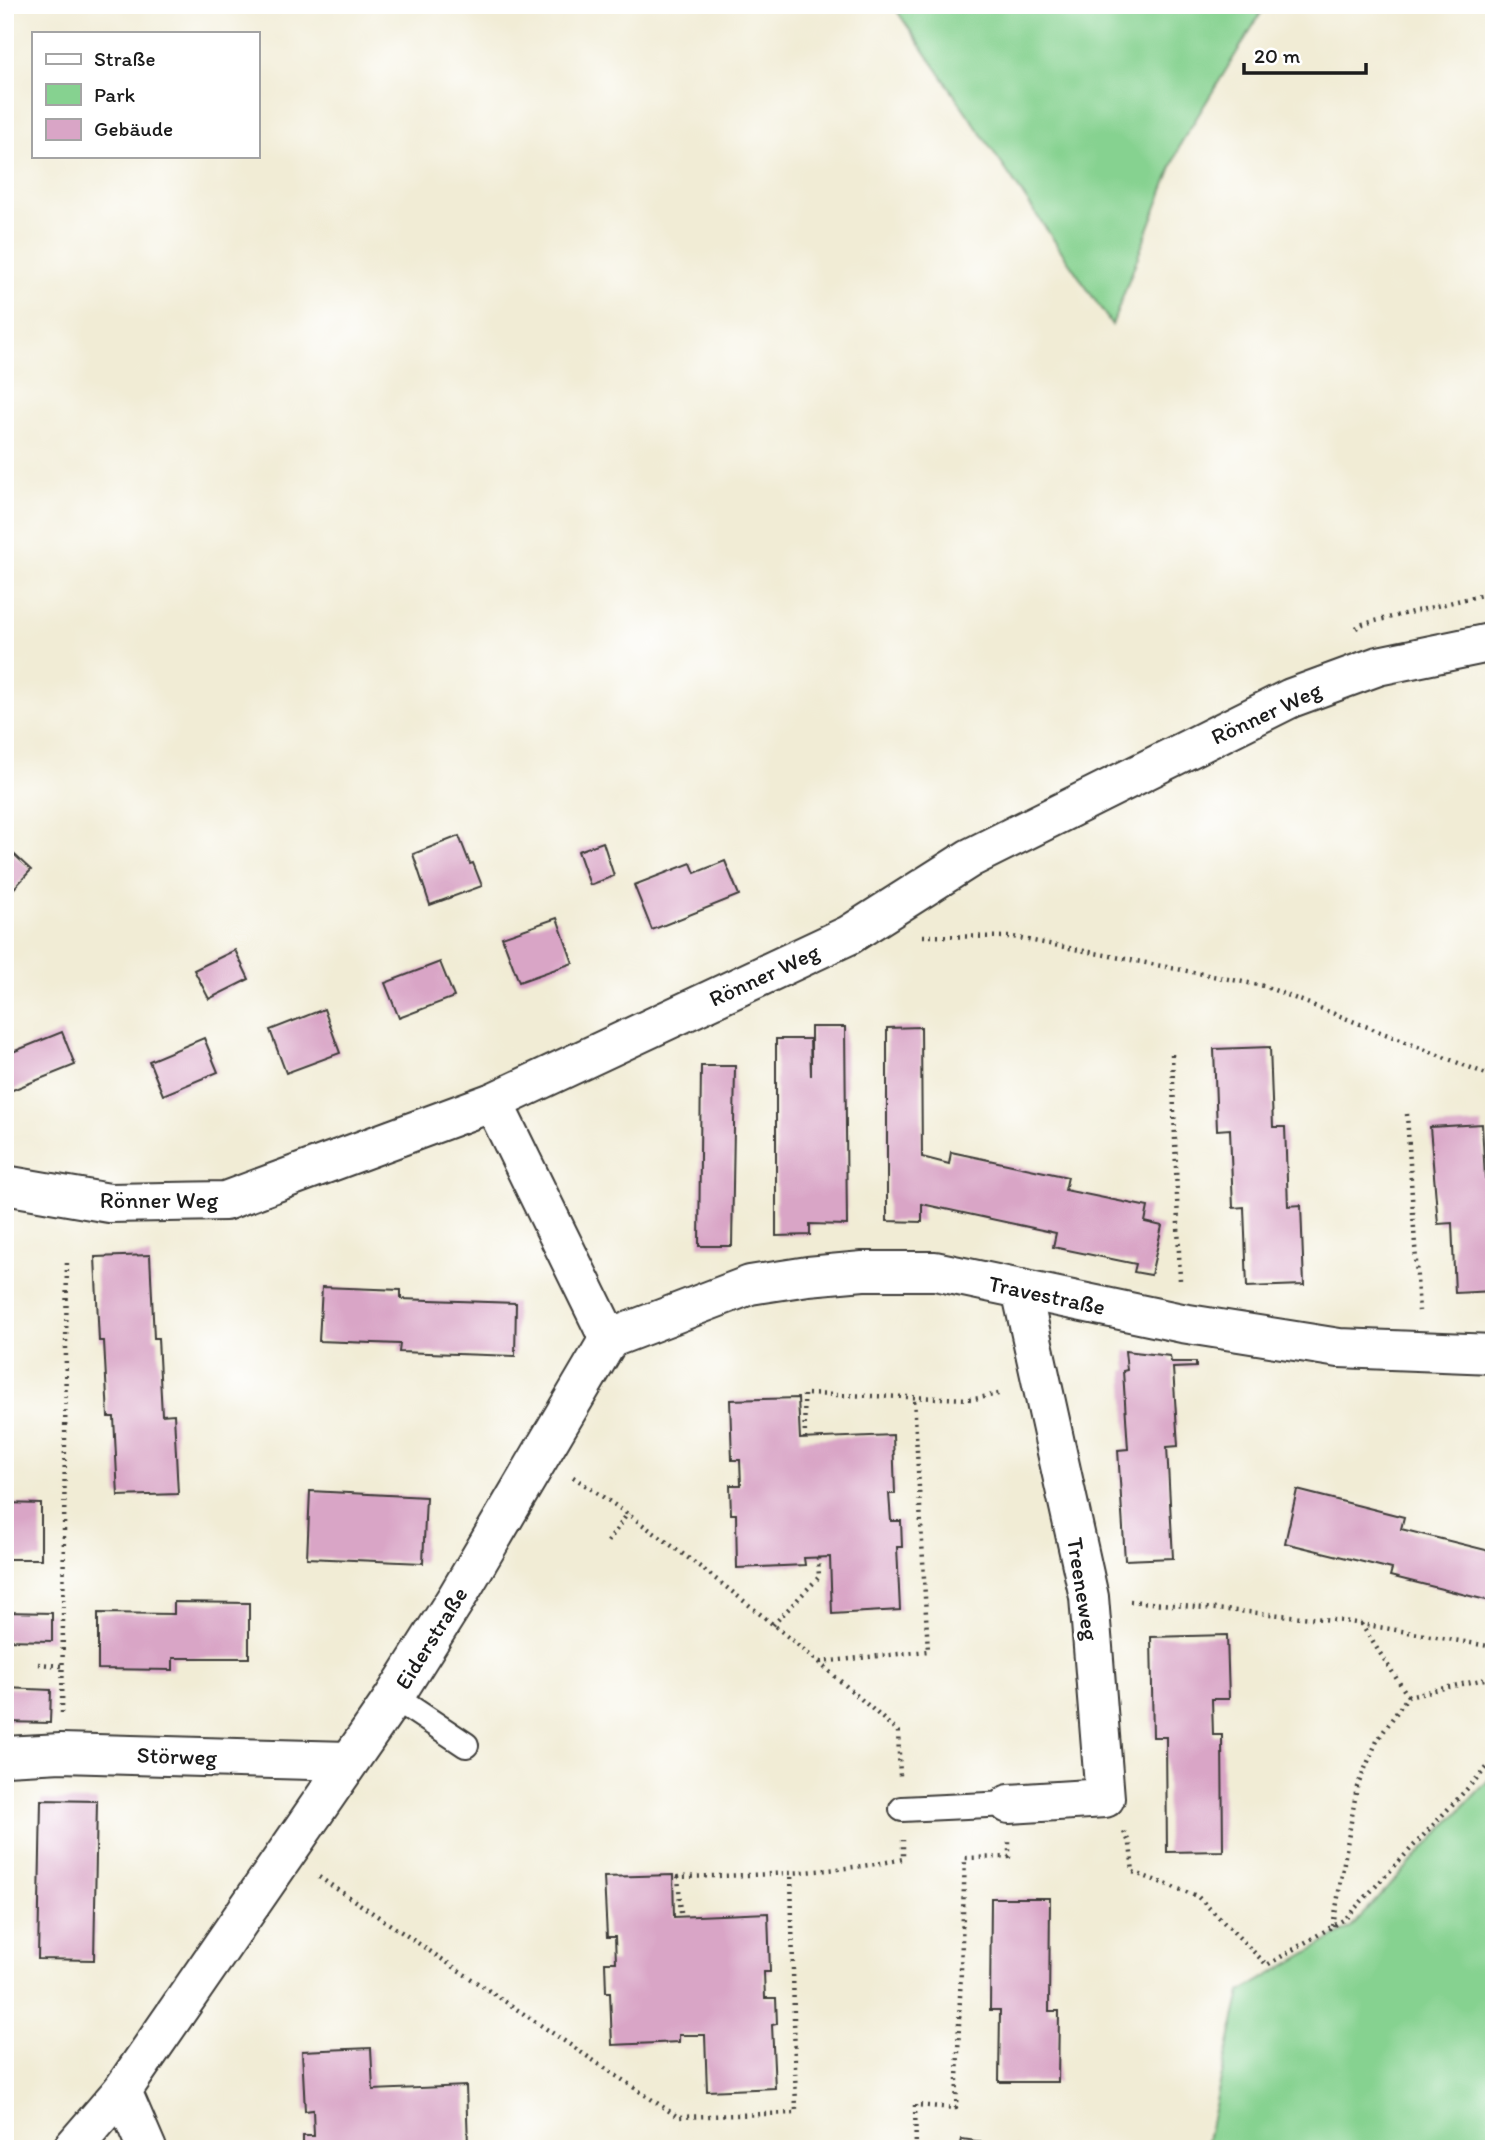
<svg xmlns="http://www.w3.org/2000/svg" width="1499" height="2154" font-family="Itim,sans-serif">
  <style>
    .green { fill: #86d290; stroke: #517756; stroke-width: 2 }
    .building { fill: #d9a5c6 }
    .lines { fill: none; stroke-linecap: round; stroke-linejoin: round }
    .service-casing { stroke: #3c3b38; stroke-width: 28 }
    .minor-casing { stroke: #3c3b38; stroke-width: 42 }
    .path { stroke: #3c3b38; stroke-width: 4.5; stroke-dasharray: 2 5; stroke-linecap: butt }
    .service { stroke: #fff; stroke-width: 24 }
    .minor { stroke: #fff; stroke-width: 38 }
    .labels { text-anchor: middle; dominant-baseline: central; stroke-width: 7; stroke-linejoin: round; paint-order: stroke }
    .street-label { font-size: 23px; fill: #1c1c1c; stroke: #fff }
  </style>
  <rect width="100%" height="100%" fill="#fff"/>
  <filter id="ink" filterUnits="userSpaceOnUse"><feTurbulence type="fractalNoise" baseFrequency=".0143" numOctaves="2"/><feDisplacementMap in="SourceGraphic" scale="14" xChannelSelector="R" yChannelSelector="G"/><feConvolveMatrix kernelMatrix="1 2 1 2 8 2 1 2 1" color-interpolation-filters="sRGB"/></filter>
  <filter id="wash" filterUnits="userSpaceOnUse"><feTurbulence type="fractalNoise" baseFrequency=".00686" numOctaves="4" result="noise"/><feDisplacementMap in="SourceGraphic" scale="28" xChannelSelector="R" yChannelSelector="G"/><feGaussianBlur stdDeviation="1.57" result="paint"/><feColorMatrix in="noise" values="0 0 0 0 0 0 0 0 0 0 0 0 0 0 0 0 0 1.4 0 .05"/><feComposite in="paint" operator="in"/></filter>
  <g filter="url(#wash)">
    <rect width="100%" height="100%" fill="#f1ecd5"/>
    <!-- green -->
    <g class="green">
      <path d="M893,5H1266L1181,143L1112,325Z"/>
      <path d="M1494,1774V2149H1205L1241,1992L1351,1927Z"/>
    </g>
    <g id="blocks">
      <!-- building -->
      <g class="building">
        <path d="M459,836L470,864L473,863L482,886L430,905L413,854Z"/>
        <path d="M603,842L614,876L590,885L578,851Z"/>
        <path d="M5,846L31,870L5,898Z"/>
        <path d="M725,861L739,895L652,930L634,885L691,863L695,873Z"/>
        <path d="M557,918L573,963L519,982L502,937Z"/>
        <path d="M235,950L249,979L209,999L194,970Z"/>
        <path d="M440,962L454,997L399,1018L385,983Z"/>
        <path d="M324,1009L340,1053L286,1073L270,1030Z"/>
        <path d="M811,1027H845L847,1225L810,1224V1235L776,1236V1039H810L811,1076Z"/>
        <path d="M921,1027L922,1157L949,1164L951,1152L1068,1177L1065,1190L1148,1207L1145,1222L1162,1226L1151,1275L1134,1272L1136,1264L1053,1247L1056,1233L922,1204V1222L887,1221V1028Z"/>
        <path d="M62,1032L75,1065L5,1093V1055Z"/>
        <path d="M204,1038L218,1072L163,1095L149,1061Z"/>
        <path d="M1270,1047L1273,1127H1285L1288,1206L1301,1205L1304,1285L1247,1287L1244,1207L1233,1208L1230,1129L1217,1130L1214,1049Z"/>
        <path d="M701,1066H735L732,1246H699Z"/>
        <path d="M1482,1124L1485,1178H1489L1494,1220V1291L1455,1293L1452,1223L1438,1224L1430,1127Z"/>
        <path d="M150,1255L154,1338H158L162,1415L174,1414L178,1494L118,1496L114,1417H108L104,1341H99L95,1257Z"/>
        <path d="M322,1287L401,1290V1299L516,1303L515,1356L399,1352L400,1344L319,1341Z"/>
        <path d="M1125,1351L1170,1356L1171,1362H1196V1367L1173,1368L1178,1446L1167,1447L1173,1558L1125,1560L1118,1450L1128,1449L1123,1371L1127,1370Z"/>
        <path d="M798,1398L800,1439L893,1435L895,1494H889L891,1521H901L902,1547H897L900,1610L832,1614L830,1557L804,1558L805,1565L737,1568L736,1514H731L730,1485H741L740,1460H732L730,1400Z"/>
        <path d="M1297,1490L1404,1517L1401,1529L1494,1552V1602L1390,1576L1392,1569L1285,1543Z"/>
        <path d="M310,1491L426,1497L423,1563L307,1558Z"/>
        <path d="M5,1503L41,1504V1559H5Z"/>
        <path d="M174,1602L249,1603V1658H173V1670L98,1669V1613L174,1614Z"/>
        <path d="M5,1612L52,1613V1641L5,1640Z"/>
        <path d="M1227,1635L1229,1699H1212L1213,1735H1222L1223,1851L1167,1852L1166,1737H1153L1151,1637Z"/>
        <path d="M5,1688L51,1690L50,1723L5,1722Z"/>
        <path d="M41,1800L97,1801L94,1960L38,1959Z"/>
        <path d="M673,1875L674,1917L768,1913L770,1972H764L765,1998H776L777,2024L772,2025L775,2088L707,2091L705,2035H679V2042L612,2045L610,1992H606L605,1962H616L615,1937H607L604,1877Z"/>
        <path d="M991,1898H1050L1049,2011H1059L1058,2082H999L1000,2010H990Z"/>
        <path d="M371,2048L373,2090L466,2086L468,2145H462V2149H303V2136H314L313,2110L305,2111L302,2051Z"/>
        <path d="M962,2139L1018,2147L1017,2149H960Z"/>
      </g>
    </g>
  </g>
  <g filter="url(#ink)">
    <use href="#blocks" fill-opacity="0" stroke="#3c3b38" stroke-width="2"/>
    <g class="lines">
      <defs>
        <g id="service">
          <path d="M394,1697L466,1745"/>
          <path d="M902,1809L1009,1804"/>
        </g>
        <g id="minor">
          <path d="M5,1185L109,1203L225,1201L493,1102L849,935L970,858L1291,698L1378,666L1494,642"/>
          <path d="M609,1339L750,1285L808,1276L863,1271H935L1182,1323L1339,1348L1494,1354"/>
          <path d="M5,1756L61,1753L349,1761"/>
          <path d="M1009,1804L1105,1798L1089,1597L1021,1289"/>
          <path d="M72,2149L122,2091"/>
          <path d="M147,2149L122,2091L394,1697L457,1597L609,1339L493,1102"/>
        </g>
      </defs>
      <!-- service casing -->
      <use href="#service" class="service-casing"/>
      <!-- minor casing -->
      <use href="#minor" class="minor-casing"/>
      <!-- path -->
      <g class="path">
        <path d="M1356,628L1363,624L1494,592"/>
        <path d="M923,936L1013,937L1264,986L1494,1077"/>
        <path d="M1172,1054L1180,1281"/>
        <path d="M1407,1114L1419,1311"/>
        <path d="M805,1439L804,1394L974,1399L1003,1393"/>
        <path d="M573,1477C689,1553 796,1640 898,1732L900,1776"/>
        <path d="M608,1542L628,1513"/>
        <path d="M1130,1601L1344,1621L1494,1647"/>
        <path d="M1361,1624L1408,1696"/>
        <path d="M773,1625L819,1577L818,1558"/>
        <path d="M820,1662L928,1651L914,1397"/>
        <path d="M38,1664L62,1666"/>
        <path d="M62,1713L67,1258"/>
        <path d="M1124,1832L1130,1844L1133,1872L1197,1896L1267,1965L1345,1919L1494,1760"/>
        <path d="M319,1877L678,2117L796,2113L791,1873"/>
        <path d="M681,1913L678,1877C754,1875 829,1874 903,1859V1840"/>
        <path d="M1333,1926L1357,1787L1377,1741L1408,1696L1494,1677"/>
        <path d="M916,2149L915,2105L956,2108L965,1858L1009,1857V1842"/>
      </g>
      <!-- service -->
      <use href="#service" class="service"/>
      <!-- minor -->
      <use href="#minor" class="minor"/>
    </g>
  </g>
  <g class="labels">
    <!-- street labels -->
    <g class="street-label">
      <text transform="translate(1266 713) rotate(-25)">Rönner Weg</text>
      <text transform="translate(764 975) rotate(-25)">Rönner Weg</text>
      <text x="159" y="1200">Rönner Weg</text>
      <text transform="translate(1047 1295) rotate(12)">Travestraße</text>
      <text transform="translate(1083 1589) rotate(81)">Treeneweg</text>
      <text transform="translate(431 1638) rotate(-58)">Eiderstraße</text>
      <text transform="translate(177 1756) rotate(2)">Störweg</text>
    </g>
  </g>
  <!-- margin -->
  <rect width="1499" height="2154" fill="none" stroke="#fff" stroke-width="28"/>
  <!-- legend -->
  <rect x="32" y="32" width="228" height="126" fill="#ffffff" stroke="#a4a4a4" stroke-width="2"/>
  <rect x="46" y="54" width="35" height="10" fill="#ffffff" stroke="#a4a4a4" stroke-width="2"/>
  <text x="94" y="66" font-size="21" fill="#1c1c1c">Straße</text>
  <rect x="46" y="84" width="35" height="21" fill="#86d290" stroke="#a4a4a4" stroke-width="2"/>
  <text x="94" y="102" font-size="21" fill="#1c1c1c">Park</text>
  <rect x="46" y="119" width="35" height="21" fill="#d9a5c6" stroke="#a4a4a4" stroke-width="2"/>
  <text x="94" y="136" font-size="21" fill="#1c1c1c">Gebäude</text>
  <!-- scale -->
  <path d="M1244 63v10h122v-10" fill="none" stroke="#1c1c1c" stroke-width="3.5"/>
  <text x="1254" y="63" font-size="21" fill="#1c1c1c" stroke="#ffffff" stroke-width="5" paint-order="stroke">20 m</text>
</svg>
